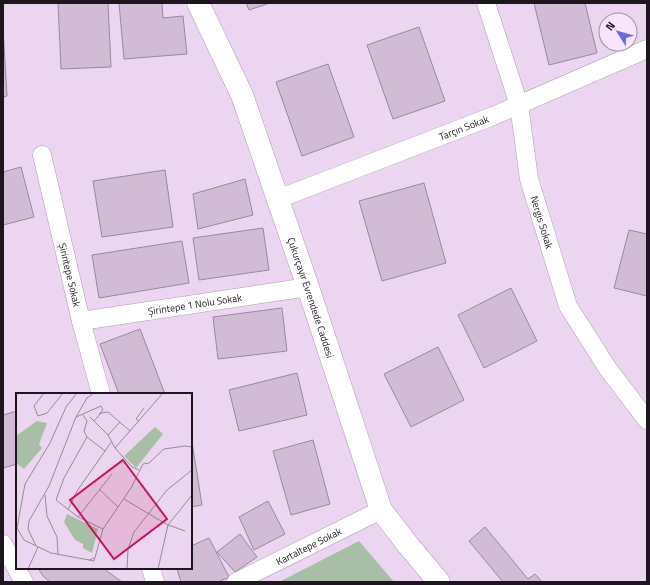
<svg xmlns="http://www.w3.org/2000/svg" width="650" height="585" font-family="'Titillium Web',sans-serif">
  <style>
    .green { fill: #a9bea6 }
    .building { fill: #d2bcd5; stroke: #9b879f }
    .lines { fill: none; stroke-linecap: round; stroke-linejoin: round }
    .minor-casing { stroke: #b09cb4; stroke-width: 19 }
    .tertiary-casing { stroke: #b09cb4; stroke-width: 23 }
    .minor { stroke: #fff; stroke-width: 18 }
    .tertiary { stroke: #fff; stroke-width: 22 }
    .labels { text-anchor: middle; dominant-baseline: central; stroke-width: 4; stroke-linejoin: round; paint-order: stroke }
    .street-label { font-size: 10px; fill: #1d161f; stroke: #f9e3fd }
    .inset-road { fill: none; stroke: #99899c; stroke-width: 1 }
    .view { fill: #c2185b; fill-opacity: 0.15; stroke: #c2185b; stroke-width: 2 }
    .inset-edge { fill: none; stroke: #1d161f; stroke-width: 2 }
  </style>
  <rect width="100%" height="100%" fill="#ebd5f0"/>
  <!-- green -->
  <path class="green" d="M359,541L394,582H279Z"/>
  <!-- building -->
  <g class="building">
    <path d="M58,3H108L111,67L61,69Z"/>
    <path d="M119,3H162L163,18L183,16L187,54L124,59Z"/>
    <path d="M246,3H270L249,10Z"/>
    <path d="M534,3H585L597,53L549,65Z"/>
    <path d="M419,27L445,101L393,119L367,45Z"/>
    <path d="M3,28L7,96L3,97Z"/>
    <path d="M328,64L354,137L302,156L276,82Z"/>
    <path d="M21,167L34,217L3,225V172Z"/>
    <path d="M165,170L173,227L102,237L93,181Z"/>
    <path d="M245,179L253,215L198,229L193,194Z"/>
    <path d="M424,183L446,263L382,281L359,201Z"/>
    <path d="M263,228L269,270L199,280L193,238Z"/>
    <path d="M629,230L647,234V296L614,288Z"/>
    <path d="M182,241L189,283L99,298L92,255Z"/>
    <path d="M511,288L537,341L484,368L458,315Z"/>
    <path d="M282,308L287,351L218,359L213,317Z"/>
    <path d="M140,329L165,394H119L100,344Z"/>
    <path d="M438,347L464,400L411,427L384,374Z"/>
    <path d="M297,373L307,415L239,431L229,390Z"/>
    <path d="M17,411V464L3,468V415Z"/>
    <path d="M191,436L202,505L191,507Z"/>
    <path d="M313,440L330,504L291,515L273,451Z"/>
    <path d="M268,501L285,534L254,550L239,517Z"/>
    <path d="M485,527L528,579L535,574L542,582H503L469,541Z"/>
    <path d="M240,534L257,557L235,572L217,552Z"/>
    <path d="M209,538L229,577L218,582H181L177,569L191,568V564H193L191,560V546Z"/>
    <path d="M38,568H103L122,582H50L43,576Z"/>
  </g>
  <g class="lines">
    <defs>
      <g id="minor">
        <path id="s1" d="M486,3L519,105L529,179L568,306L608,369L647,420"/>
        <path id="s2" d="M42,155L81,321L101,394"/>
        <path id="s3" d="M278,199L493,116L647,49"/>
        <path id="s4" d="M81,321L308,287"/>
        <path d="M3,544L24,582"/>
        <path d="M151,568L155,582"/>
        <path id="s5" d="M236,582L381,510"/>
      </g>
      <g id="tertiary">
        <path id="s6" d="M198,3L242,95L308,287L381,510L408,545L439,582"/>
      </g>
    </defs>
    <!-- minor casing -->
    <use href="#minor" class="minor-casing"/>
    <!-- tertiary casing -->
    <use href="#tertiary" class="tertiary-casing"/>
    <!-- minor -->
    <use href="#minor" class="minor"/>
    <!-- tertiary -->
    <use href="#tertiary" class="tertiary"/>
  </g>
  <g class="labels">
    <!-- street labels -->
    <g class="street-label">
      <text stroke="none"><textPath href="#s3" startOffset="199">Tarçın Sokak</textPath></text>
      <text stroke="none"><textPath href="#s1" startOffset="227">Nergis Sokak</textPath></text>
      <text stroke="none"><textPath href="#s2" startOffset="123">Şirintepe Sokak</textPath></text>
      <text stroke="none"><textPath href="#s6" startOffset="316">Çukurçayır Evrendede Caddesi</textPath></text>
      <text stroke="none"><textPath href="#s4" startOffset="115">Şirintepe 1 Nolu Sokak</textPath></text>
      <text stroke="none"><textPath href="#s5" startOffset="81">Kartaltepe Sokak</textPath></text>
    </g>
  </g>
  <!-- overview -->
  <g transform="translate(16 393)">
    <rect width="176" height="176" fill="#ebd5f0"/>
    <path d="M21,28L31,30L23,51L26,55L8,76L0,70V43ZM139,34L147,41L120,75L108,63ZM51,121L82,136L76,160L67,155V151L59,147L48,129Z" fill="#a9bea6"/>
    <path class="inset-road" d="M28,0L18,13L22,23L31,20L47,0M61,0L50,14L34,50L9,91L1,135L8,147L35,160L73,167L78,165M67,22L71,28L68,38L71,44L89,58M60,24L85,13L87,17L83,21M74,24L92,42L99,55L116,74L123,77M78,28L85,20L92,19L114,38M123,28L120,26L128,15M92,42L104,29M71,44L48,85L40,107L62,124L87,136M99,55L147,0M83,96L102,114M29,102L31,123L41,144L42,161M108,106L150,131L169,138M52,117L61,98L96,48M62,124L96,81M20,153L12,136L13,128L33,93L60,24L71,5L78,0M73,167L78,168L87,136L115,95L127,71L133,70L148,56L169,53L176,54M12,176L22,154M111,176L112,156L118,139L151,97L176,77M142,176L152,132L176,102"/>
    <path class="view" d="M107,67L151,126L98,166L54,107Z"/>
    <rect width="176" height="176" class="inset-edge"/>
  </g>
  <!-- border -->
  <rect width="650" height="585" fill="none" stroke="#1d161f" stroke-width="8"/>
  <!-- north arrow -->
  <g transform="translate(618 32) rotate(307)"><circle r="19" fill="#f9e3fd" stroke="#a191a4"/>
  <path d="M0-3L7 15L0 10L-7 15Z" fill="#6868e1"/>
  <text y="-6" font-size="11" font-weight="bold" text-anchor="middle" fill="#1d161f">N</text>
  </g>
</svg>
